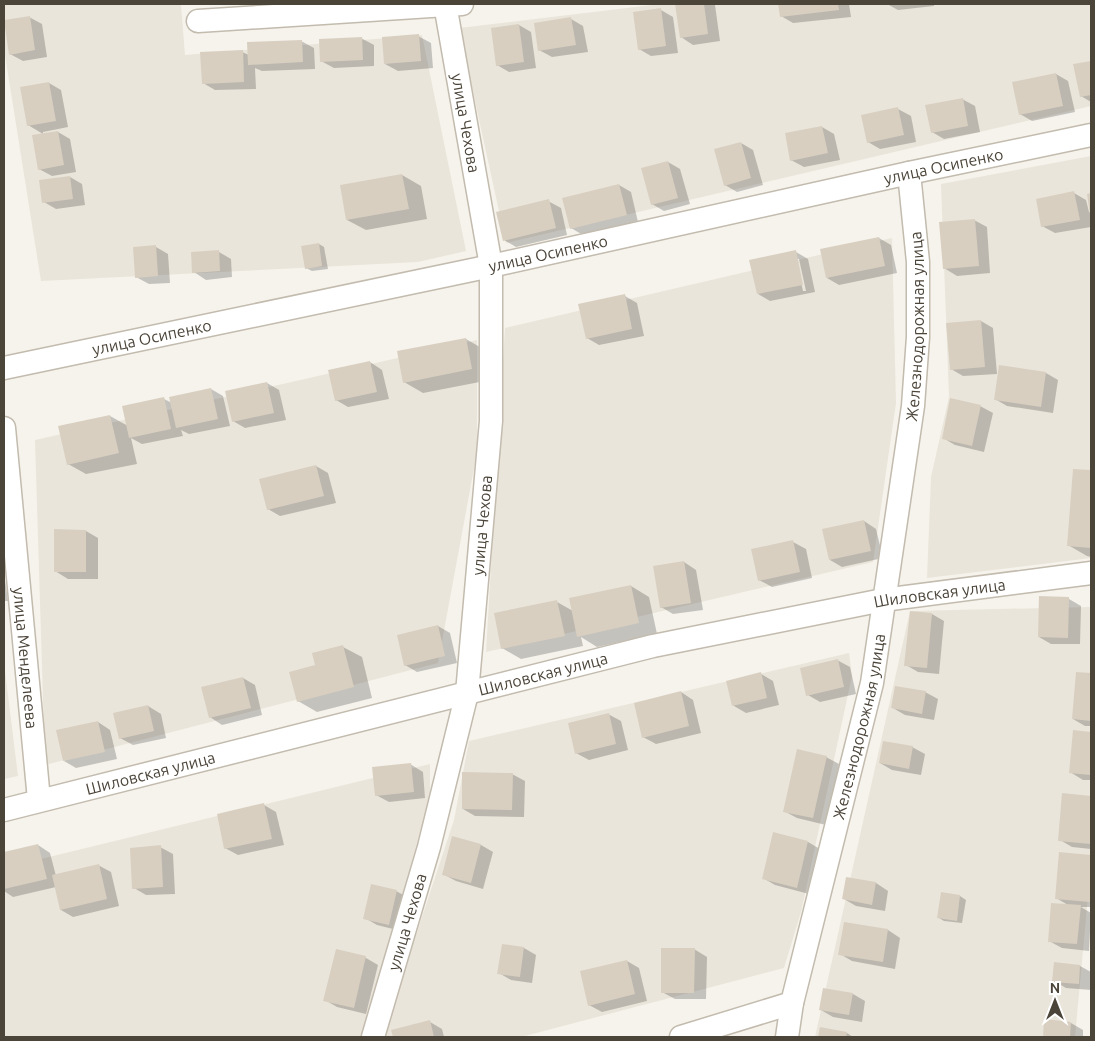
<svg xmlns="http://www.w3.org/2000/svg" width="1095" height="1041" font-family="Ubuntu,sans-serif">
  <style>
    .residential { fill: #eae5da }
    .shadow { fill: #0003; fill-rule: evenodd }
    .building { fill: #d8cfc1 }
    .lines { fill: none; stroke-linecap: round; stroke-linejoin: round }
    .street-casing { stroke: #c2bbae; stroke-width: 25 }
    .street { stroke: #fff; stroke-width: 22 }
    .labels { text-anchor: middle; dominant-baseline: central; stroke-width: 4; stroke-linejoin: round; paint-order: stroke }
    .street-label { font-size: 16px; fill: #4b4439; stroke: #fff }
  </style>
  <rect width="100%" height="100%" fill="#f6f3ec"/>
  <!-- residential -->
  <g class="residential">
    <path d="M4,4H204L181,5L185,55L422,35L466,251L418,262L41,281L4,49Z"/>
    <path d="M660,4H1091V106L506,243L459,28Z"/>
    <path d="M1091,156V558L927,578L931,477L949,397L941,184Z"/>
    <path d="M892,238L896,403L873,562L486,652L505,328Z"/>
    <path d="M477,340V452L438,663L45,765L35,440Z"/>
    <path d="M1091,607V864L1075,1037H815L910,611Z"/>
    <path d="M849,653L852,676L801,912L784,968L521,1037H384L387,1023L454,820L469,741Z"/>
    <path d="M4,663L18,776L4,779Z"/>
    <path d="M430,764V797L362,1037H4V868Z"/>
  </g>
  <!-- shadow -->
  <g class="shadow">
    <path d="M254,4H273L256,5Z"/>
    <path d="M676,4L715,5L720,41L693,45L681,37Z"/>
    <path d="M780,4H849L851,17L793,23L781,16Z"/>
    <path d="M887,4H934V6L898,10Z"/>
    <path d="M661,10L673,17L678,53L651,56L639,49Z"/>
    <path d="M29,17L42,24L47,57L23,61L10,54Z"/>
    <path d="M571,19L583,26L588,52L552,57L539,50Z"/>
    <path d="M519,25L531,32L536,68L509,72L497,65Z"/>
    <path d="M418,36L431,43L433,68L398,71L385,64Z"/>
    <path d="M361,38L374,45V66L334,68L321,61Z"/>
    <path d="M301,41L314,48L315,69L262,71L255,68L256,89L215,90L203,83L242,52L249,55Z"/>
    <path d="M1091,62V102L1081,96L1075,65Z"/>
    <path d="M1056,74L1068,81L1075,112L1032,121L1020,114Z"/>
    <path d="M49,83L61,90L68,127L43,132V134L28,125Z"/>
    <path d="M962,99L975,106L980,132L944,139L932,132Z"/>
    <path d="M898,109L911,116L916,142L880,149L868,142Z"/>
    <path d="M822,127L834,134L840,160L804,167L791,160Z"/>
    <path d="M58,132L70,139L76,172L52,176L39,169Z"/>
    <path d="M741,143L753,150L763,185L737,192L725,185Z"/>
    <path d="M668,162L680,169L690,204L664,211L652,204Z"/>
    <path d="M402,175L421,186L427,219L366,230L347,220Z"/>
    <path d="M70,177L82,184L85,205L56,209L44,202Z"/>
    <path d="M619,185L631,192L638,222L583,235L571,228Z"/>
    <path d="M1074,193L1086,200L1089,212H1091L1088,195L1091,194V227L1055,233L1042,226Z"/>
    <path d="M548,201L561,208L567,235L516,247L504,240Z"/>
    <path d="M974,220L987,227L990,273L957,276L944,268Z"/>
    <path d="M879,238L891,245L897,273L839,285L827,278Z"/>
    <path d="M319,244L324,247L328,269L312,271L306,268Z"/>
    <path d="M156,247L168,254L170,283L149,284L136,277Z"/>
    <path d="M219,252L231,259L232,277L206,280L194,272Z"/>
    <path d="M796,252L808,259L815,292L770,301L758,294ZM796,259H799L806,291H803Z"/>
    <path d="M625,296L637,303L644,336L599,345L587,338Z"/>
    <path d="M981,321L993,328L997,374L963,376L951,369Z"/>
    <path d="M466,339L485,350L490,380L423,393L404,382Z"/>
    <path d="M370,362L382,370L389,399L348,407L336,400Z"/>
    <path d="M1046,373L1058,380L1053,413L1007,406L995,399Z"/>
    <path d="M267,383L279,390L286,420L245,428L233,421Z"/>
    <path d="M211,389L223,396L230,426L189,434L181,430L183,436L142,444L131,438L137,464L86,474L68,464L110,416L128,426L164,399L172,403Z"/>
    <path d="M980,406L993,413L984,452L955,445L943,438Z"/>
    <path d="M316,466L328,473L336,503L280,516L268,509Z"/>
    <path d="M1074,470L1091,472V557L1087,556L1068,545Z"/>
    <path d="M864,521L876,529L883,558L842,567L830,560Z"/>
    <path d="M56,531H86L98,538V579H68L55,571Z"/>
    <path d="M793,542L806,549L812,578L772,587L759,580Z"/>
    <path d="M684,562L696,570L703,610L673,614L661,607Z"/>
    <path d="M4,573L8,601H4Z"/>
    <path d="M631,586L649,597L657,634L597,647L581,637L583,646L521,659L502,648L557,602L573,611Z"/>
    <path d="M1040,598L1069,599L1081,606L1080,644H1051L1039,637Z"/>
    <path d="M932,614L944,621L939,674L918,672L906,665Z"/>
    <path d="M438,626L450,633L457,663L417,672L405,665Z"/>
    <path d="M343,647L362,657L372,698L317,712L298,701L317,666Z"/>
    <path d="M837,660L850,667L856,694L820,702L808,695Z"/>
    <path d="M1077,673L1091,675V726H1085L1073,719Z"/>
    <path d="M761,674L773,681L779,705L746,713L734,706L728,682Z"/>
    <path d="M243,678L255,685L262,715L222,725L210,717Z"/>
    <path d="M681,692L693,700L701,733L656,744L643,737Z"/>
    <path d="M925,692L938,699L934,720L905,715L893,708Z"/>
    <path d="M148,706L161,714L166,738L133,745L120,738Z"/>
    <path d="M608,714L621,721L628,750L589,760L576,753Z"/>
    <path d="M98,722L110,730L117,759L76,768L64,761Z"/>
    <path d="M1074,731L1091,733V780H1083L1070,772Z"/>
    <path d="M912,747L925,754L921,775L892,770L880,763Z"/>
    <path d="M826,757L839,764L826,825L797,818L784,811Z"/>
    <path d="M410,764L423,772L425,798L389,802L376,795Z"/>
    <path d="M512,774L525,781L524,817L475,816L463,809Z"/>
    <path d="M1064,795L1091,797V849L1072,847L1060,840Z"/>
    <path d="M264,805L276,812L284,845L238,855L225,848Z"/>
    <path d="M453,837L481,845L493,852L483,889L456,881L443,874Z"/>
    <path d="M808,842L820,849L809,894L775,885L763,878Z"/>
    <path d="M38,845L50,853L56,876L98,865L111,872L119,906L73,917L61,910L56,887L13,897L4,891V854Z"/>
    <path d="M160,847L173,854L175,894L146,895L134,888Z"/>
    <path d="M1060,853L1091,856V907H1081L1091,913L1089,951L1062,948L1049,941L1068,905L1056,898Z"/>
    <path d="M847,878L876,883L888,891L885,911L856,906L844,899Z"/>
    <path d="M396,891L409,898L401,931L377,925L365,918Z"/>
    <path d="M960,896L966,900L962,923L944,921L939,918Z"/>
    <path d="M845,923L888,930L900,938L895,969L852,961L840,954Z"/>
    <path d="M503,945L524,948L536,955L532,983L511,980L499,973Z"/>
    <path d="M694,949L707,957L706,999H675L662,992Z"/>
    <path d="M337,950L366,958L378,965L366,1014L337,1007L325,1000Z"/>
    <path d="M627,961L639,968L647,1001L602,1012L589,1005Z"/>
    <path d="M1055,963L1080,966L1091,972V990L1066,988L1054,981Z"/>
    <path d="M824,989L853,994L865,1001L862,1022L833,1017L821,1010Z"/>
    <path d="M1045,1021L1071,1023L1083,1030V1037H1044Z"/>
    <path d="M430,1022L442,1029L444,1037H394L392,1031Z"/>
    <path d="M821,1028L847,1033L853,1037H820Z"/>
  </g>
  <!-- building -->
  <g class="building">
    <path d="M675,4H704L708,34L680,38Z"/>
    <path d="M778,4H838L839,10L780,17Z"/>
    <path d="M661,8L666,46L638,50L633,12Z"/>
    <path d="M30,16L35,50L9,55L4,20Z"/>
    <path d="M571,17L576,45L538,51L534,23Z"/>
    <path d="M519,24L524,62L496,66L491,28Z"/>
    <path d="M419,34L421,61L384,64L382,37Z"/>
    <path d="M362,37L363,60L320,62L319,39Z"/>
    <path d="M302,40L303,62L248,65L247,42Z"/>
    <path d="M243,50L244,82L202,84L200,52Z"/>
    <path d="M1091,61V95L1080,97L1073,64Z"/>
    <path d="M1056,73L1063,106L1019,115L1012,82Z"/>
    <path d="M49,82L56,121L27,126L20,87Z"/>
    <path d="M963,98L968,126L931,133L925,105Z"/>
    <path d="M898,107L904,135L867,143L861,115Z"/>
    <path d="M822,126L828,153L790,161L785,133Z"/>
    <path d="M58,131L64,165L38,170L32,135Z"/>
    <path d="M741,142L751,178L724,186L714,149Z"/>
    <path d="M668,161L678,198L651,205L641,168Z"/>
    <path d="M402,174L409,209L346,220L340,185Z"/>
    <path d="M70,176L73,199L42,203L39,180Z"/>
    <path d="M619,184L627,215L570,229L562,198Z"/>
    <path d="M1074,191L1080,220L1041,227L1036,199Z"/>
    <path d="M1091,193V215H1090L1087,194Z"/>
    <path d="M549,199L556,228L503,241L496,212Z"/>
    <path d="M975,219L979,266L943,269L939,222Z"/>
    <path d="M879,237L885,266L826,278L820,249Z"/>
    <path d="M319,243L322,266L305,269L301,246Z"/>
    <path d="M156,245L158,276L135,278L133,247Z"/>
    <path d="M219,250L220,271L192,273L191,252Z"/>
    <path d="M796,250L803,285L757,294L749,260Z"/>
    <path d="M625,294L632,329L586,339L578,304Z"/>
    <path d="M981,320L985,367L950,370L946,323Z"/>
    <path d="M466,338L472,369L403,383L397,351Z"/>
    <path d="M370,361L377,392L335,401L328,370Z"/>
    <path d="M999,365L1046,372L1041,407L994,400Z"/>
    <path d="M267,382L274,413L232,422L225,391Z"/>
    <path d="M211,388L218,419L176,428L169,397Z"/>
    <path d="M164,397L171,429L129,438L122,406Z"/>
    <path d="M950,398L981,405L972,446L942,439Z"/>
    <path d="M110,415L119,453L67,465L58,426Z"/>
    <path d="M316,465L324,496L267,510L259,479Z"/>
    <path d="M1073,469L1091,470V548L1067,546Z"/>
    <path d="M864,520L871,551L829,560L822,529Z"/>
    <path d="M54,529L86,530V572H54Z"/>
    <path d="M793,540L800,572L758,581L751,549Z"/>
    <path d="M684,561L691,603L660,608L653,566Z"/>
    <path d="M631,585L639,623L577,637L569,598Z"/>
    <path d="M1039,596L1069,597L1068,638L1038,637Z"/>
    <path d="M557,600L565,636L501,649L494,613Z"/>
    <path d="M910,611L932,613L927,668L904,666Z"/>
    <path d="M438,625L445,656L404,666L397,635Z"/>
    <path d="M343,645L354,687L297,702L289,672L315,665L312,653Z"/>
    <path d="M838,659L844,687L806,696L800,668Z"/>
    <path d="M761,672L767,698L732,706L726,681Z"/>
    <path d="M1076,672L1091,673V721L1072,719Z"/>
    <path d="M243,677L251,708L209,718L201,687Z"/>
    <path d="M895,686L926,691L922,714L891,708Z"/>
    <path d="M681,691L689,726L642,738L634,703Z"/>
    <path d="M148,705L154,731L119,739L113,713Z"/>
    <path d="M609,713L616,744L575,754L568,723Z"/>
    <path d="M98,721L105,752L63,761L56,730Z"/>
    <path d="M1073,730L1091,732V775L1069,773Z"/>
    <path d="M883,741L913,746L909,769L879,763Z"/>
    <path d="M797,749L827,756L813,818L783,812Z"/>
    <path d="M411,763L414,792L375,796L372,767Z"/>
    <path d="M462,772L513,773L512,810L462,809Z"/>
    <path d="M1062,793L1091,796V844L1058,841Z"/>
    <path d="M264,803L272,839L224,849L217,814Z"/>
    <path d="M773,832L808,841L797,888L762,879Z"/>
    <path d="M452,836L481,844L471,883L442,875Z"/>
    <path d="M38,844L47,879L4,889V852Z"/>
    <path d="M161,845L163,887L132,889L130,848Z"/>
    <path d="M1059,852L1091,855L1090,902L1055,899Z"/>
    <path d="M99,864L107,899L60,910L52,875Z"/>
    <path d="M846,877L876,882L872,905L842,899Z"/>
    <path d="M371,884L397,890L389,925L363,919Z"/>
    <path d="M941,892L960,895L957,921L937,918Z"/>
    <path d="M1051,903L1081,905L1077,944L1048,942Z"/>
    <path d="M844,922L888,929L883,962L838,955Z"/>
    <path d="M502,944L524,947L520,977L497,974Z"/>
    <path d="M661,948H695L694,993H661Z"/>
    <path d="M336,949L366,956L354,1008L323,1001Z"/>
    <path d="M627,960L635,994L588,1006L580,971Z"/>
    <path d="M1054,962L1080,965L1079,984L1052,982Z"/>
    <path d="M823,988L853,993L849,1015L819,1010Z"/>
    <path d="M1044,1019L1071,1022L1070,1037H1043Z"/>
    <path d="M430,1020L434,1037H393L391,1030Z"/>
    <path d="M820,1027L847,1032L846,1037H818Z"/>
  </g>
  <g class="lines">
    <defs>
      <g id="street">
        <path d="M198,21L462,4"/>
        <path id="s1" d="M4,368L491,266L909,173L1091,135"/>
        <path id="s2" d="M4,428L39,800"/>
        <path id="s3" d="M4,810L653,646L883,600L1091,573"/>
        <path id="s4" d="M373,1037L429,847L467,693L491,421V266L445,4"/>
        <path d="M681,1037L792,1003"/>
        <path id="s5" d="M787,1037L792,1003L872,683L913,406L918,337V262L909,173"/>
      </g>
    </defs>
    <!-- street casing -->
    <use href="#street" class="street-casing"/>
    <!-- street -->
    <use href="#street" class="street"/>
  </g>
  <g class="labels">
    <!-- street labels -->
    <g class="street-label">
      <text transform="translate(466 123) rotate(80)">улица Чехова</text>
      <text stroke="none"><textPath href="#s1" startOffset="961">улица Осипенко</textPath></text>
      <text stroke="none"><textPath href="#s1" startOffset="556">улица Осипенко</textPath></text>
      <text stroke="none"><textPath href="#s5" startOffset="724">Железнодорожная улица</textPath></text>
      <text stroke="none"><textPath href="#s1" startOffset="151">улица Осипенко</textPath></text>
      <text stroke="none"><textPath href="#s4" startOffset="525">улица Чехова</textPath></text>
      <text stroke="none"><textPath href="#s3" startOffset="961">Шиловская улица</textPath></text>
      <text stroke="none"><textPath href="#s2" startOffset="231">улица Менделеева</textPath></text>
      <text stroke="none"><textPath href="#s3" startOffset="556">Шиловская улица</textPath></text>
      <text stroke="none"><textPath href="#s5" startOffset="319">Железнодорожная улица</textPath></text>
      <text stroke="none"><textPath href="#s3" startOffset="151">Шиловская улица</textPath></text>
      <text stroke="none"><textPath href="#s4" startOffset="120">улица Чехова</textPath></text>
    </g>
  </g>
  <!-- border -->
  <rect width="1095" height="1041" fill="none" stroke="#4b4439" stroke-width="10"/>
  <!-- north arrow -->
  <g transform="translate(1055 1001)" stroke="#ffffff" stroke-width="4" paint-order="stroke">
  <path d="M0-4L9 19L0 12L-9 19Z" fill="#4b4439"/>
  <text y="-8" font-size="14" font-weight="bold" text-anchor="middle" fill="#4b4439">N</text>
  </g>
</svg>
